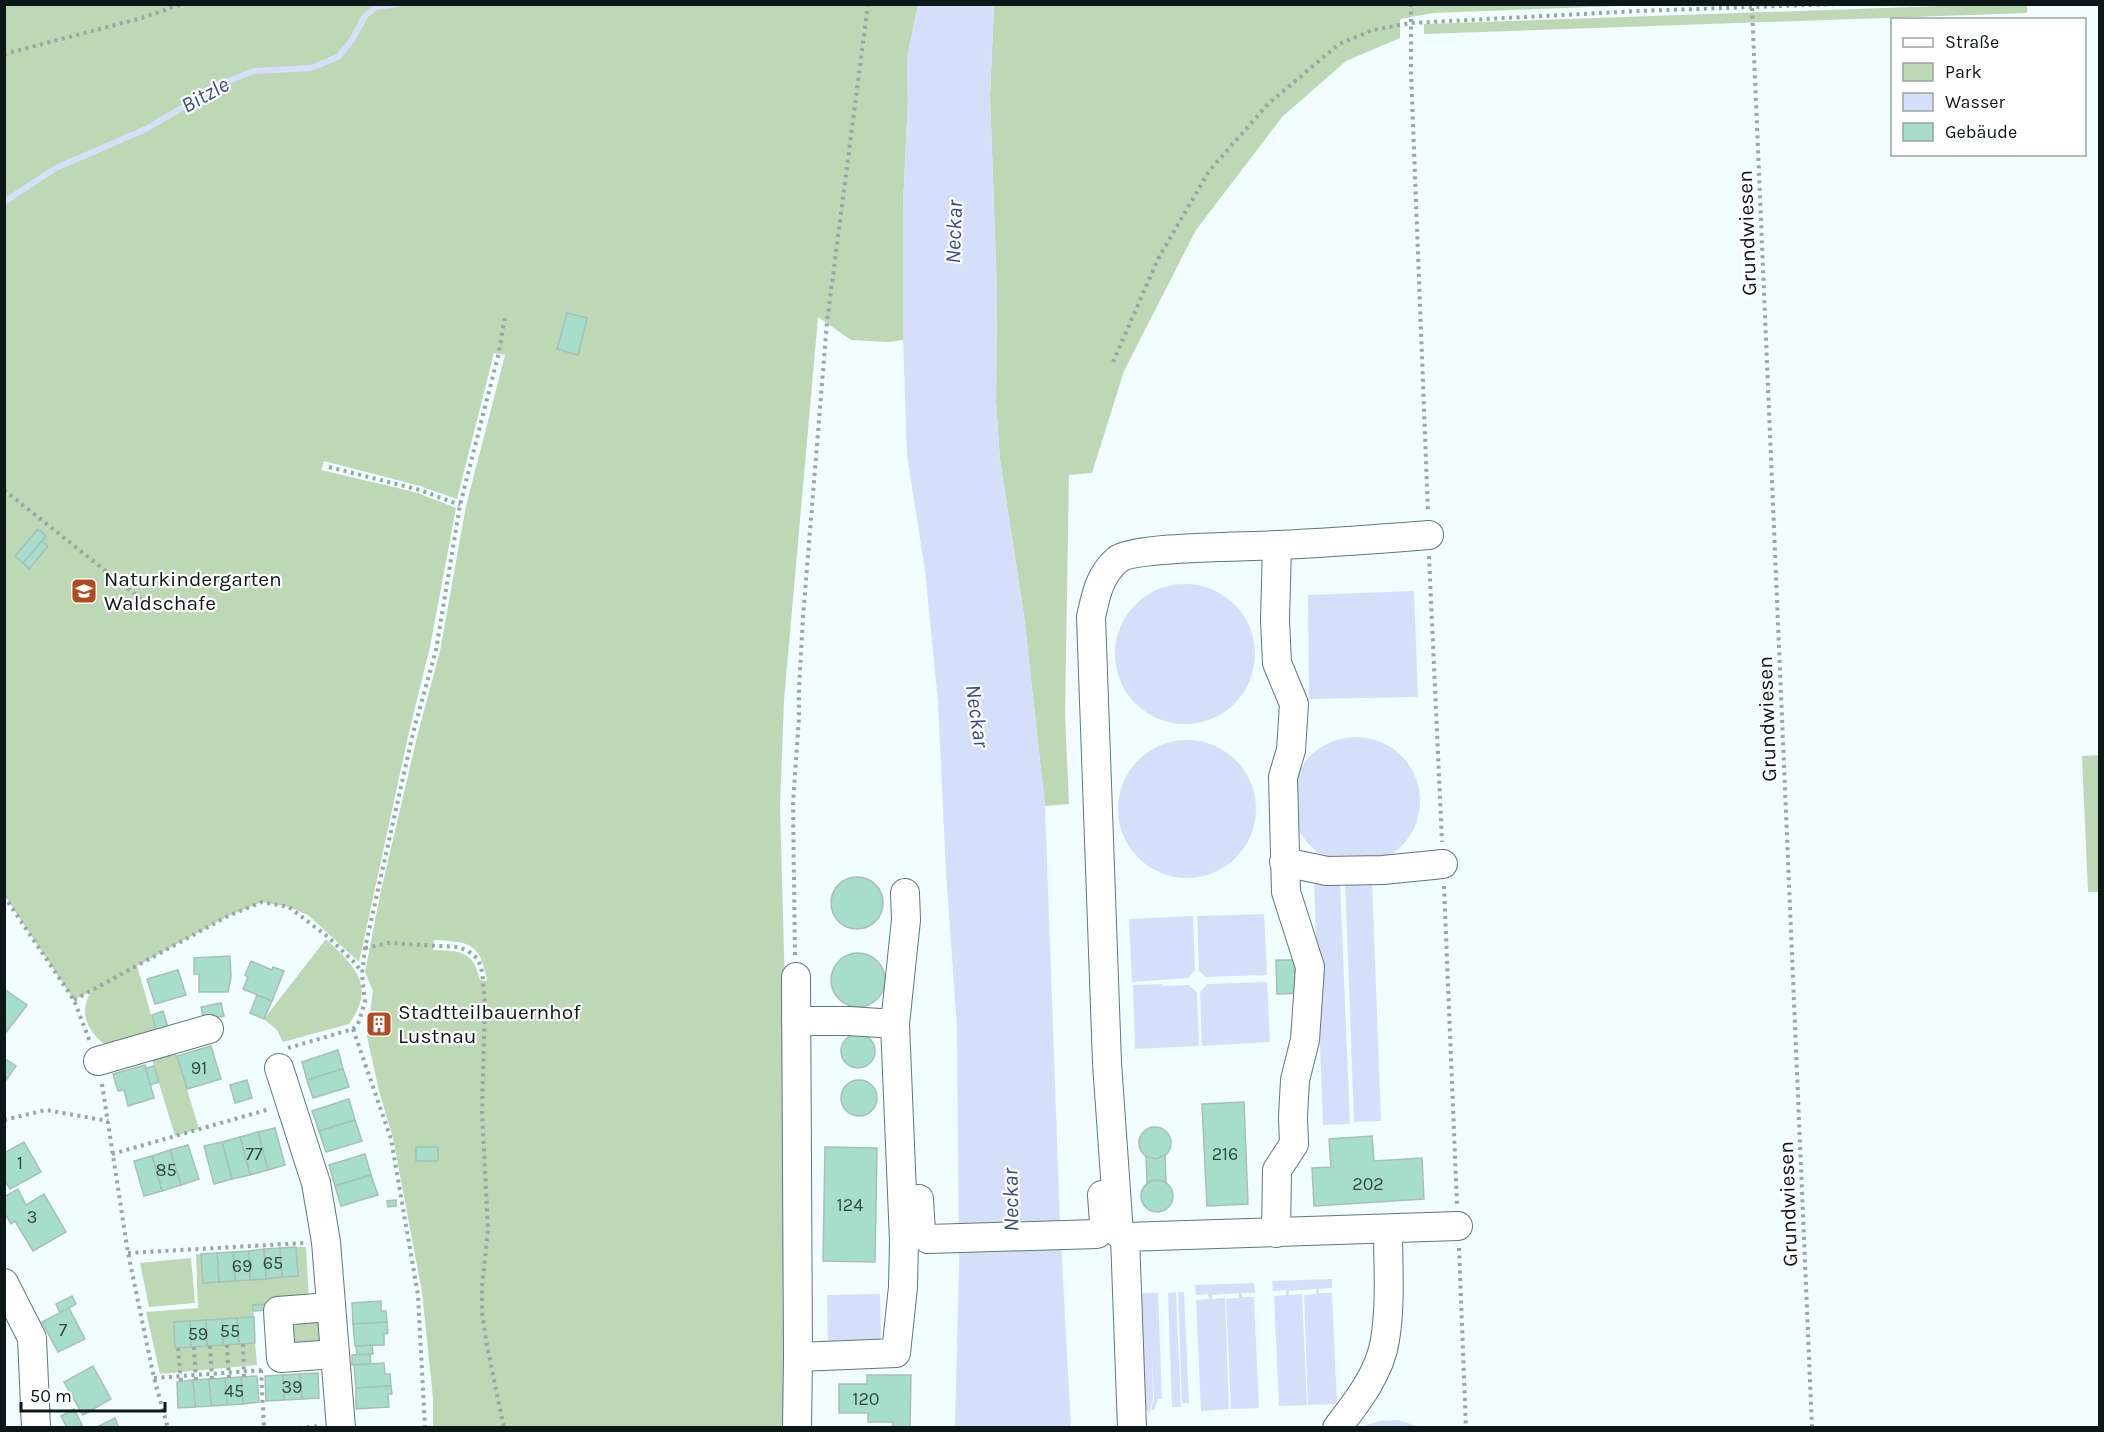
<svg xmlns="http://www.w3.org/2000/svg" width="2104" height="1432" font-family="Karla,sans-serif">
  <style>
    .green { fill: #bcd8b5; fill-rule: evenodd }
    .water { fill: #d6dff9 }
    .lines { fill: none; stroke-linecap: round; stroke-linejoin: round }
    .stream { stroke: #d6dff9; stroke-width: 6 }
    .building { fill: #a7decb; stroke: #a6c0b7; stroke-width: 1.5 }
    .minor-casing { stroke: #5d797b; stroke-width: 30 }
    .path { stroke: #9aa5a6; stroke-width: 4; stroke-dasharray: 3 4.5; stroke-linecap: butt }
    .minor { stroke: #fff; stroke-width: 28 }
    .labels { text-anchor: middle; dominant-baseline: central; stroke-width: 4.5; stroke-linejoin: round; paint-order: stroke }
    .number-label { font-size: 18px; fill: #334945 }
    .street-label { font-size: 21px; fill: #0c1718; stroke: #fff }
    .poi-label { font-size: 21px; fill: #0c1718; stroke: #fff; text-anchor: start }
    .water-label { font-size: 22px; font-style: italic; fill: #3c4c82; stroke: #fff }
  </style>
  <rect width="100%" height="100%" fill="#f1fdfe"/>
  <!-- green -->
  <g class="green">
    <path d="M4,5H918L907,58L908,99L903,206V340L888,342L851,340L818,317L784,700L780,807L797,1427H433V1398L422,1292L393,1138L379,1091L367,1036L373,991L365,972L380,895L418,733L440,651L466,506L505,355L494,353L457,499L420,486L324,461L321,470L415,492L456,508L430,647L409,732L359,962L308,915L289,907L262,902L228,916L137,966L157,1035L109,1047C88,1034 77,1012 92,991L74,1000L5,896ZM434,940C471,942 480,943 487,981L480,980C473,950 460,951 433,950Z"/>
    <path d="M994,5H1646L1433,13L1400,19V38L1346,61L1282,117L1196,230L1124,371L1092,473L1069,475L1065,714L1069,804L1045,806L1024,616L1000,460L996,403L997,295L990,95Z"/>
    <path d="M1968,5H2027V13L1424,34V24Z"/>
    <path d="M2099,755V892H2088L2082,756Z"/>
    <path d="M326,939C354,966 377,985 349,1024L283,1042L277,1030L264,1019Z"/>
    <path d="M172,1040L199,1129L175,1136L148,1047Z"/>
    <path d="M296,1247H306L309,1302L253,1305L254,1317L174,1323L176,1348L255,1343L257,1365L160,1374L146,1312L198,1308L196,1254H201L203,1283L298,1276Z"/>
    <path d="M191,1258L195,1303L149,1307L140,1263Z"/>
    <path d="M323,1316L326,1347L290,1350L287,1319Z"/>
  </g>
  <!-- water -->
  <g class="water">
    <path d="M918,5H994L990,95L997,295L996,403L1000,460L1024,616L1045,806L1060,1223L1071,1427H955L959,1264L957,1028L946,872L938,702L925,571L907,455L903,340V206L908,99L907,58Z"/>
    <circle cx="1185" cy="654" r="70"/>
    <path d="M1414,591L1418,697L1309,699L1308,595Z"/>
    <circle cx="1356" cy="801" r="64"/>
    <circle cx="1187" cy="809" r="69"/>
    <path d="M1372,879L1381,1121L1354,1122L1345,880Z"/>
    <path d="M1340,881L1350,1124L1323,1125L1314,882Z"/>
    <path d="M1264,914L1267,975L1206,977L1199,971L1197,916Z"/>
    <path d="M1193,916L1195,970L1188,978L1132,982L1129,919Z"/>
    <path d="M1267,982L1270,1042L1202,1046L1200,992L1207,984Z"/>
    <path d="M1162,984L1163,986L1189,985L1197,992L1199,1046L1135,1049L1133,985Z"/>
    <path d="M1332,1279V1288L1319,1289V1293H1332L1337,1404L1308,1405L1304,1295L1316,1294V1289L1289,1291V1295L1302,1294L1307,1405L1279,1406L1274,1296L1286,1295V1290L1273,1291L1272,1281Z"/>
    <path d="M1254,1283L1255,1293H1242V1297H1254L1259,1408L1231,1409L1226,1299L1239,1298V1293L1212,1295V1299L1225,1298L1229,1409L1201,1411L1196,1300L1209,1299L1208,1294L1196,1295L1195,1285Z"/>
    <path d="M1176,1292L1181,1407H1172L1168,1293Z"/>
    <path d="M1178,1292H1184L1189,1403H1182Z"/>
    <path d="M1140,1293H1158L1162,1399H1158L1154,1410H1151L1154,1399L1152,1351L1153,1399L1149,1414L1144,1406Z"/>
    <path d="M880,1294L881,1342L828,1343L827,1295Z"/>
    <path d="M1398,1420L1420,1427H1361L1379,1421Z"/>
  </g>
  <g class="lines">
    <!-- stream -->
    <path class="stream" d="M4,202L56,168L146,129L226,82L254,71L311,68L338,57L352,40L365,16L376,7L398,4"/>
  </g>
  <!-- building -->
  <g class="building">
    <path d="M567,313L587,318L578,355L557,349Z"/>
    <path d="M38,529L46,536L23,563L15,556Z"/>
    <path d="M42,541L48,546L29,569L23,563Z"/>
    <circle cx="857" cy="903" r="26"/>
    <circle cx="858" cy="980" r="27"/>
    <path d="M230,956L231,977L228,992H199V974H194V958Z"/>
    <path d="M1276,960H1294V972H1304L1305,993L1277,994Z"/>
    <path d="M251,961L272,970L273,967L284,971L272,1001L243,989L248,977L245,975Z"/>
    <path d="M178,970L186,995L155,1004L147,979Z"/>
    <path d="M4,989L27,1005L4,1035Z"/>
    <path d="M257,995L272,1001L264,1019L250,1013Z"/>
    <path d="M221,1003L224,1016L204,1021L201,1007Z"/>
    <path d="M163,1011L169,1031L157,1035L152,1015Z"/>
    <path d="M373,1013L385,1014V1035H373Z"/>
    <circle cx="858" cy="1051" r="17"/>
    <path d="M211,1046L221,1079L187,1089L177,1056Z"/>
    <path d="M338,1050L343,1069L307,1080L302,1062Z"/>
    <path d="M4,1058L16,1066L4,1083Z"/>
    <path d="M145,1065L154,1098L128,1106L124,1090L118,1091L113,1074Z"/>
    <path d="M154,1066L159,1082L150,1085L146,1068Z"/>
    <path d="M343,1069L349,1087L313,1098L307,1080Z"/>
    <path d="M247,1080L252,1098L235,1103L230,1085Z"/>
    <circle cx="859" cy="1098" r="18"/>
    <path d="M349,1099L355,1120L319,1131L312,1111Z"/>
    <path d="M1244,1102L1248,1204L1207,1206L1202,1104Z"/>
    <path d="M355,1120L362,1141L326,1152L319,1131Z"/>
    <circle cx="1155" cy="1143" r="16"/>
    <path d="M275,1128L285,1165L268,1170L258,1132Z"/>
    <path d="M258,1132L268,1170L250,1175L240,1137Z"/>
    <path d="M1372,1136L1374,1161L1422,1158L1424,1199L1314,1206L1312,1168L1331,1167L1329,1139Z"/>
    <path d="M240,1137L250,1175L232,1179L222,1142Z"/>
    <path d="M24,1142L41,1172L10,1189L4,1180V1153Z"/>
    <path d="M222,1142L232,1179L214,1184L204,1146Z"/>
    <path d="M188,1145L199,1179L181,1185L170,1150Z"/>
    <rect x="416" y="1147" width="22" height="14"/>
    <path d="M825,1147L877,1148L875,1262L823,1261Z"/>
    <path d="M170,1150L181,1185L162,1191L152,1156Z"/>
    <path d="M365,1154L371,1175L335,1186L329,1165Z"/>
    <path d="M1165,1155L1166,1183L1154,1180L1147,1183L1146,1156L1156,1159Z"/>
    <path d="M152,1156L162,1191L144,1196L134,1161Z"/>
    <path d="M371,1175L378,1195L341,1206L335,1186Z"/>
    <circle cx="1157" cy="1196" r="16"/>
    <path d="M18,1189L26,1205L44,1194L66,1232L33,1251L15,1221L11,1224L4,1212V1197Z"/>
    <path d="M396,1200V1206L388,1207L387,1201Z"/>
    <path d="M296,1247L298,1276L282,1277L280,1248Z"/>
    <path d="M280,1248L282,1277L266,1279L264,1249Z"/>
    <path d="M264,1249L266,1279L250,1280L249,1251Z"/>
    <path d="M249,1251L250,1280L235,1281L233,1252Z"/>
    <path d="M233,1252L235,1281L219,1282L217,1253Z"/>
    <path d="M217,1253L219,1282L203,1283L201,1254Z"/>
    <path d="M72,1296L76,1304L60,1313L56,1304Z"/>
    <path d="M381,1301V1311H386L387,1322L353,1324L352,1303Z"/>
    <path d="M267,1304V1310L253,1311V1305Z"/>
    <path d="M69,1308L85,1339L58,1352L42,1322Z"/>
    <path d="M254,1317L255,1343L239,1344L237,1318Z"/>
    <path d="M237,1318L239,1344L223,1345L222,1319Z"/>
    <path d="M222,1319L223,1345L207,1346L206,1320Z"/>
    <path d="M206,1320L207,1346L191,1347L190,1321Z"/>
    <path d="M190,1321L191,1347L175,1348L174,1322Z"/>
    <path d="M387,1322L388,1333L384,1334V1345L355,1346L353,1324Z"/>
    <path d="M372,1345L373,1354L357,1355L356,1346Z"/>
    <path d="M370,1354L371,1364L352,1365V1355Z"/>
    <path d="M384,1363L385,1374H390L391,1386L356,1388L354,1365Z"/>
    <path d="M93,1366L111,1399L83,1415L64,1382Z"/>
    <path d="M318,1373L319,1398L302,1399L300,1374Z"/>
    <path d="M300,1374L302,1399L284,1400L283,1375Z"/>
    <path d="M283,1375L284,1400L266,1401L265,1376Z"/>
    <path d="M867,1375H911L910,1428H892L893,1422H868V1413H839V1384H867Z"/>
    <path d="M257,1376L259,1402L243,1404L241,1377Z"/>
    <path d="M241,1377L243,1404L227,1405L225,1378Z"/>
    <path d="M225,1378L227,1405L211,1406L209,1379Z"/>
    <path d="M209,1379L211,1406L195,1407L193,1380Z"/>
    <path d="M193,1380L195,1407L178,1408L177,1382Z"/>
    <path d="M391,1386L392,1394H388L389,1407L356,1409V1388Z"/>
    <path d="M74,1409L82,1425L77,1428H67L61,1416Z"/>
    <path d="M115,1418L119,1428H95Z"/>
  </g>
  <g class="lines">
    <defs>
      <g id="minor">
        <path d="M1284,862L1327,871L1383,870L1443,864"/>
        <path d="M796,977L798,1357L797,1428"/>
        <path d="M796,1021H849L895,1024L904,1241L903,1287L896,1353L798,1357"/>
        <path d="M895,1024L906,920L905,893"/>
        <path d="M98,1061L209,1029"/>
        <path d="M279,1068L316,1183L326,1242L341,1428"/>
        <path d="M919,1199L921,1233L928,1239L1097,1234L1102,1230L1104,1223L1102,1195"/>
        <path d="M1276,1233L1277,1170L1294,1144L1293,1117L1295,1080L1305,1040L1310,967L1286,892L1283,777L1291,750L1294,704L1277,663L1275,620L1277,545"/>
        <path d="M1125,1237L1119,1234L1107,1063L1091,617C1096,595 1099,576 1117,560C1133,546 1250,547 1277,545C1327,543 1378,539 1429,535"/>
        <path d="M4,1283L32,1338L36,1428"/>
        <path d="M331,1307L278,1311L281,1358L334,1354"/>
        <path d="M1132,1428L1125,1237L1458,1226"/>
        <path d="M1337,1428C1357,1402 1380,1373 1385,1340C1391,1304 1388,1265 1388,1229"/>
      </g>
    </defs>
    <!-- minor casing -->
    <use href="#minor" class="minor-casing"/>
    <!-- path -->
    <g class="path">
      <path d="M1411,4V72L1428,513"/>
      <path d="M1752,8L1812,1428"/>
      <path d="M4,55L12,52L142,18L182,4"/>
      <path d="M1113,362L1158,259L1209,171L1268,104L1339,44L1373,30L1411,23L1639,11L1839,4"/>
      <path d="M329,467L420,490L460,505"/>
      <path d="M4,490L156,611"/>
      <path d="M1429,556L1442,842"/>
      <path d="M1444,886L1457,1205"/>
      <path d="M4,896L74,1000L90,1042"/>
      <path d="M365,948L388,943L458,947L468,951L477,958L481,966L483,980L485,1003L482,1112L488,1230L482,1286V1313L487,1346L504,1428"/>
      <path d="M795,955L793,804L799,717V688L803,617L827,322L868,4"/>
      <path d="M74,1000L228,916L262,902L289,907L328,937L353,961L362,972"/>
      <path d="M353,1029L391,1139L418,1295L425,1428"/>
      <path d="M288,1048L353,1029L358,1024L365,1002L362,974L365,948L413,733L436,650L460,505L498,356L505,317"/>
      <path d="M102,1084L128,1253L154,1378L168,1428"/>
      <path d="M4,1120L46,1110L108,1121"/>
      <path d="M112,1154L270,1109"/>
      <path d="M1459,1248L1466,1428"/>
      <path d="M128,1253L304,1243"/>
      <path d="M243,1344L244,1377"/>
      <path d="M227,1345L229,1378"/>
      <path d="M210,1346L212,1379"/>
      <path d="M194,1347L196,1380"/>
      <path d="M178,1348L181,1381"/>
      <path d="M261,1370L264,1428"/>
      <path d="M154,1378L264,1370"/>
      <path d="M299,1428L319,1426"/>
    </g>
    <!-- minor -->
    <use href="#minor" class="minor"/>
  </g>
  <!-- icons -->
  <defs>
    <symbol id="school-square" viewBox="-11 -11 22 22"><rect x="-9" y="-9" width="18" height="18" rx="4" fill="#b24c20" stroke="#fff"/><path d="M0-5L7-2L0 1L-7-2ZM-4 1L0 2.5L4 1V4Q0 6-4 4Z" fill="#fff"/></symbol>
    <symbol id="building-square" viewBox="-11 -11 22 22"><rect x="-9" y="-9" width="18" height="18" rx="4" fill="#b24c20" stroke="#fff"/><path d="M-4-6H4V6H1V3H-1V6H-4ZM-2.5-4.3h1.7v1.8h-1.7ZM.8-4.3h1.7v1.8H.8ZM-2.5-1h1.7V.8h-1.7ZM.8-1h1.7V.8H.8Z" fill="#fff"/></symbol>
  </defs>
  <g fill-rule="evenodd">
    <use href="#school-square" x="69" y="576" width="30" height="30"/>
    <use href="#building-square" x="364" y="1009" width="30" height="30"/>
  </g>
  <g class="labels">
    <!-- number labels -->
    <g class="number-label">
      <text x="199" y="1068">91</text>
      <text x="254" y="1154">77</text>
      <text x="1225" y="1154">216</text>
      <text x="20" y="1163">1</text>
      <text x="166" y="1170">85</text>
      <text x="1368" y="1184">202</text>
      <text x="850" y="1205">124</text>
      <text x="32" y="1217">3</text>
      <text x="273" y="1263">65</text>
      <text x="242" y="1266">69</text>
      <text x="63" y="1330">7</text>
      <text x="230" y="1331">55</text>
      <text x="198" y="1334">59</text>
      <text x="292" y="1387">39</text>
      <text x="234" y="1391">45</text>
      <text x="866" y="1399">120</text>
    </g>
    <!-- street labels -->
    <g class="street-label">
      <text transform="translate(1747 233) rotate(-92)">Grundwiesen</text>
      <text transform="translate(1767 719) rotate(-92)">Grundwiesen</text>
      <text transform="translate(1788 1204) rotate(-92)">Grundwiesen</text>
    </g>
    <!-- poi labels -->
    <g class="poi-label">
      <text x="104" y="579">Naturkindergarten<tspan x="104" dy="24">Waldschafe</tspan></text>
      <text x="398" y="1012">Stadtteilbauernhof<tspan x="398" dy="24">Lustnau</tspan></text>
    </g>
    <!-- water labels -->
    <g class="water-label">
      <text transform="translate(205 95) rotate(-29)">Bitzle</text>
      <text transform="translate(954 232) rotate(-88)">Neckar</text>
      <text transform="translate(977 716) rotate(82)">Neckar</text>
      <text transform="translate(1011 1200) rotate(-91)">Neckar</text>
    </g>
  </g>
  <!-- border -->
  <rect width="2104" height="1432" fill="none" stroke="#0c1718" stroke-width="12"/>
  <!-- legend -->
  <rect x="1891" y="18" width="195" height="138" fill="#ffffff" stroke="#9ea2a3" stroke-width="1.5"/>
  <rect x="1903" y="38" width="30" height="9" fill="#ffffff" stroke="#9ea2a3" stroke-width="1.5"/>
  <text x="1945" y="48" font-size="18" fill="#0c1718">Straße</text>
  <rect x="1903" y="63" width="30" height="18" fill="#bcd8b5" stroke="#9ea2a3" stroke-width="1.5"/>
  <text x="1945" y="78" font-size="18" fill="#0c1718">Park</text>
  <rect x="1903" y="93" width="30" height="18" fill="#d6dff9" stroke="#9ea2a3" stroke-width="1.5"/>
  <text x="1945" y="108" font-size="18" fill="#0c1718">Wasser</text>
  <rect x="1903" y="123" width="30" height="18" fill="#a7decb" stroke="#9ea2a3" stroke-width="1.5"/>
  <text x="1945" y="138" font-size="18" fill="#0c1718">Gebäude</text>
  <!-- scale -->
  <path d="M21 1402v9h144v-9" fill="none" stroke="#0c1718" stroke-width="3"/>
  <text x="30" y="1402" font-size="18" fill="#0c1718" stroke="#ffffff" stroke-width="4.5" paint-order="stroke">50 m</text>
</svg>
